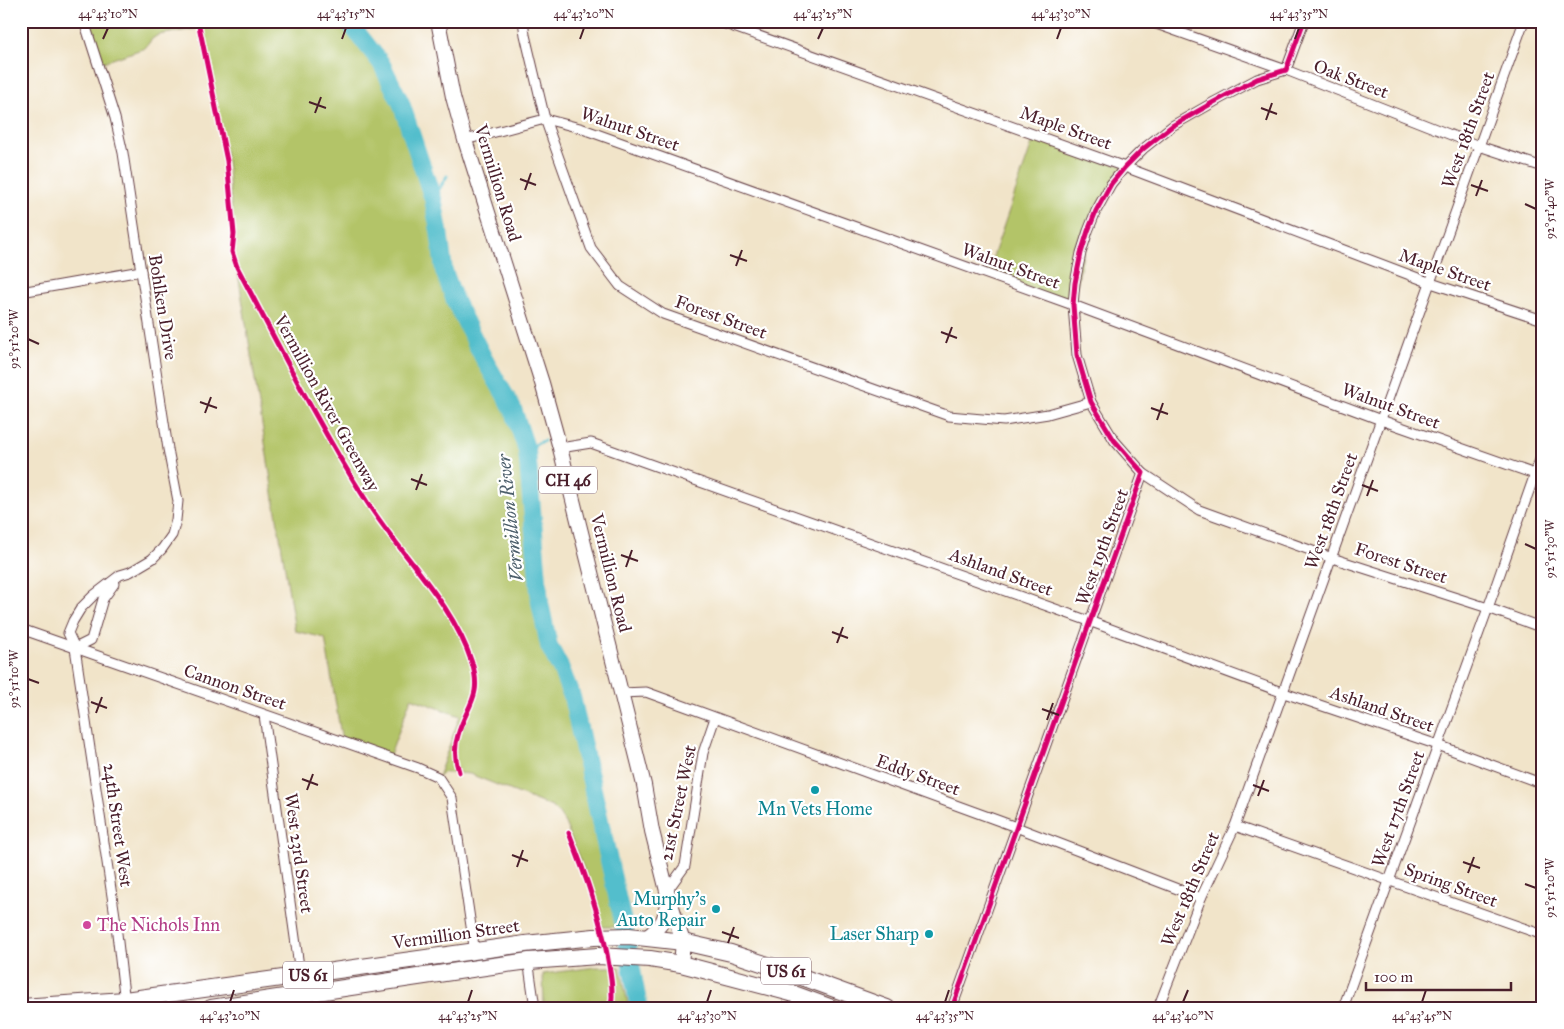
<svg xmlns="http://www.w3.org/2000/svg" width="1564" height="1029" font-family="'IM FELL Great Primer',serif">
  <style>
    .green { fill: #b3c467; stroke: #7e7249 }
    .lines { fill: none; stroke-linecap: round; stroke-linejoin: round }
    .stream { stroke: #52becc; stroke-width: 3 }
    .river { stroke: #52becc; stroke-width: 18 }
    .street-casing { stroke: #633d43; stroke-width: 11 }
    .primary-casing { stroke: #633d43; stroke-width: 16 }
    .highway-casing { stroke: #633d43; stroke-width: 18 }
    .street { stroke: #fff; stroke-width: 9 }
    .primary { stroke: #fff; stroke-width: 14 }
    .highway { stroke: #fff; stroke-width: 16 }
    .cycleway-casing { stroke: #fff; stroke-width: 8 }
    .cycleway { stroke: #d6006c; stroke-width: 5 }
    .ticks { fill: none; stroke: #4a1f2b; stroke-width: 2 }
    .culture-dot { fill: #0f9aa8; stroke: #fff; stroke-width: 2 }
    .hotel-dot { fill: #d1479c; stroke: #fff; stroke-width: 2 }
    .labels { text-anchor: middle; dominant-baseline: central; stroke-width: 4.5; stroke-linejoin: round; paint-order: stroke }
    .shield { fill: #fff; stroke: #80626b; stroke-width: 1 }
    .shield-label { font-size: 16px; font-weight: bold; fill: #4a1f2b }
    .street-label { font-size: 18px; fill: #4a1f2b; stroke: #fff }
    .culture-label { font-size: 18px; fill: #0d838f; stroke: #fff; text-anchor: end }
    .hotel-label { font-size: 18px; fill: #b23c85; stroke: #fff; text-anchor: start }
    .water-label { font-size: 19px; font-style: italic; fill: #4d5f6b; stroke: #fff }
    .neatline { fill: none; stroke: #4a1f2b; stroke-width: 2 }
    .ticks-label { font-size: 12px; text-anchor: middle; fill: #4a1f2b }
  </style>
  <rect width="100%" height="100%" fill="#fff"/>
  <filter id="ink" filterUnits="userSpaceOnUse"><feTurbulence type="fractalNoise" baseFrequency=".02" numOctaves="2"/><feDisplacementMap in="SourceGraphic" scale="10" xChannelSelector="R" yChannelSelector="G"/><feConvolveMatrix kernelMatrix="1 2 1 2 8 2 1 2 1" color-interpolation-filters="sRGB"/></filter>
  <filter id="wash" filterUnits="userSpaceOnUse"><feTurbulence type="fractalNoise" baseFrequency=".0096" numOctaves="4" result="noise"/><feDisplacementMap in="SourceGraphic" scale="20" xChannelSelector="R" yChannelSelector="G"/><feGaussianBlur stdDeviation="1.12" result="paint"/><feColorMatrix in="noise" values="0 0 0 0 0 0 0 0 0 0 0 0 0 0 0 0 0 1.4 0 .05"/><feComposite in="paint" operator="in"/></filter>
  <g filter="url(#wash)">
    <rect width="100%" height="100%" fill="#f1e4c9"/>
    <!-- green -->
    <g class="green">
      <path d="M84,21H348L381,63L401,103L433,199L439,231L444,271L455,301L484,359L513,409L527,451L540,603L549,646L561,669L572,697L624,927H602L587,877L565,823L559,814L552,807L470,774L444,772L438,777L460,716L411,698L389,758L342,742L325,638L295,631L237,267L232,252L234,234L227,161L200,28L158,35L152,39L145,48L98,64Z"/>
      <path d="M1035,135L1125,167L1088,231L1073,305L987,274Z"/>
      <path d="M595,967H620L629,1008H544L543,974Z"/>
    </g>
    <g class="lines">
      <!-- stream -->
      <g class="stream">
        <path d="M433,199L447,176"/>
        <path d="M527,451L538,443L544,441"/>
      </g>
      <!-- river -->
      <path class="river" d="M348,21L381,63L401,103L433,199L439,231L444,271L455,301L484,359L513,409L527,451L540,603L549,646L561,669L572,697L624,927L639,1008"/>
    </g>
  </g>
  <g filter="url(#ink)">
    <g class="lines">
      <defs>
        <g id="street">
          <path d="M84,21L115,118L123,153L168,449L178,501L176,520L172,535L162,549L152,559L130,572L120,575L94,595L81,608L73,621L68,633L75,648L115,916L125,1003"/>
          <path d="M523,21L525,35L545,119L591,248L620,286L663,314L949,416L1004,421L1048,414L1091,402"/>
          <path d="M717,21L1125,167L1431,283L1543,320"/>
          <path d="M1148,21L1286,70L1479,146L1543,167"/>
          <path d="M465,140L545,119L580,128L1073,305L1381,420L1543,477"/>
          <path d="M21,292L141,271"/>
          <path d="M560,448L591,443L1089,621L1284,693L1438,745L1543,784"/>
          <path d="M1143,473L1199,510L1332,558L1488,608L1543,628"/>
          <path d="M21,629L418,768L438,777L452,798L475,953"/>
          <path d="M75,648L91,640L103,599L114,584"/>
          <path d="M621,693L646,692L1016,827L1201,898"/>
          <path d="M264,715L303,995"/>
          <path d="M1235,826L1543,935"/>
          <path d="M667,891L685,866L703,753L715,718"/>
          <path d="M528,959L535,1008"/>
          <path d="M952,1008L1143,473L1114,440L1091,402L1077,355L1073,305L1075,283L1081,253L1088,231L1096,211L1111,184L1125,167L1143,149L1172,126L1214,102L1257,79L1286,70L1304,21"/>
          <path d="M1158,1008L1201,898L1235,826L1524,21"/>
          <path d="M1343,1008L1488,608L1543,451"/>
        </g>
        <g id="primary">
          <path d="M438,21L453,97L465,140L542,383L560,448L644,785L652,831L667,891L683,942L681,964"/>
          <path d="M647,937C663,925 666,919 667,899"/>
        </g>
        <g id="highway">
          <path d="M21,1007L125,1000L525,944L594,937L629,936L683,942L731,953L780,969L887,1008"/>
          <path d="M211,1008L478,968L529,961L598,956L650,959L681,964L791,993L832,1008"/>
        </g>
      </defs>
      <!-- street casing -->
      <use href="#street" class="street-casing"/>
      <!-- primary casing -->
      <use href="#primary" class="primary-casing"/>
      <!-- highway casing -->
      <use href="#highway" class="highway-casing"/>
      <!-- street -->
      <use href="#street" class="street"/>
      <!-- primary -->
      <use href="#primary" class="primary"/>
      <!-- highway -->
      <use href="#highway" class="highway"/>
      <defs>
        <g id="cycleway">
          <path d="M198,21L227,161L234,234L232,252L237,267C279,346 319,427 367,502C401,556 452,601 472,663C483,697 466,706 458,735C454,747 455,760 459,772"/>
          <path d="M569,833C585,873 599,912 607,954C610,972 614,989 611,1008"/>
          <path d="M952,1008L1143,473L1114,440L1091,402L1077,355L1073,305L1075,283L1081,253L1088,231L1096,211L1111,184L1125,167L1143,149L1172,126L1214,102L1257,79L1286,70L1304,21"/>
        </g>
      </defs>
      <!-- cycleway casing -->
      <use href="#cycleway" class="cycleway-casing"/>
      <!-- cycleway -->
      <use href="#cycleway" class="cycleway"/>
    </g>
  </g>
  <!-- ticks -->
  <path class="ticks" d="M103,39L108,28M342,39L346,28M580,39L584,28M818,39L823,28M1057,39L1061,28M1295,39L1299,28M309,102L326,108M1261,108L1277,114M315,113L321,97M1266,120L1272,103M520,179L536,185M1471,185L1488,191M525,190L531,173M1476,196L1482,180M1525,204L1536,209M730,255L747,261M736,266L742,250M941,332L957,338M28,339L39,344M946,343L952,327M200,402L217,408M1151,408L1168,414M205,413L211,397M1157,420L1163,403M411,479L427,485M1362,485L1378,491M416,490L422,474M1367,496L1373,480M1525,544L1536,549M621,555L638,561M626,567L632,550M832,632L848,638M837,643L843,627M28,679L39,683M91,702L107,708M1042,709L1059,715M96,713L102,697M1047,720L1053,703M302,779L318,785M1253,785L1269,791M307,790L313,774M1258,796L1264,780M512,855L528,861M1463,862L1480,868M517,867L523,850M1468,873L1474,857M1525,884L1536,888M722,932L739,938M728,943L734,927M230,1002L234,990M468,1002L472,990M707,1002L711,990M945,1002L949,990M1183,1002L1188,990M1422,1002L1426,990"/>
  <!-- markers -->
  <g class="culture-dot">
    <circle cx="815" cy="790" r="5"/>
    <circle cx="716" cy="909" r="5"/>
    <circle cx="929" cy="934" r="5"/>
  </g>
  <circle class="hotel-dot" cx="87" cy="925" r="5"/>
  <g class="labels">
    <!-- shield labels -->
    <g class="shield">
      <rect x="539" y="466.5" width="58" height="27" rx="4"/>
      <rect x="761" y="957.5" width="50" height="27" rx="4"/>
      <rect x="283" y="961.5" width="50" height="27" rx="4"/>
    </g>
    <g class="shield-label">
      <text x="568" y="480">CH 46</text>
      <text x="786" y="971">US 61</text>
      <text x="308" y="975">US 61</text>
    </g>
    <!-- street labels -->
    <g class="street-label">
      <text transform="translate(1351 79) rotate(21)">Oak Street</text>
      <text transform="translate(1066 128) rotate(20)">Maple Street</text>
      <text transform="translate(630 129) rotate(19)">Walnut Street</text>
      <text transform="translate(1468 130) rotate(-70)">West 18th Street</text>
      <text transform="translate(498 183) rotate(73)">Vermillion Road</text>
      <text transform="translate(1011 266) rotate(20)">Walnut Street</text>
      <text transform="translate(1445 270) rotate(19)">Maple Street</text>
      <text transform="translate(163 307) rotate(81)">Bohlken Drive</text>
      <text transform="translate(721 317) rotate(20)">Forest Street</text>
      <text transform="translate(327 403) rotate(61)">Vermillion River Greenway</text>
      <text transform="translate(1391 406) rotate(20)">Walnut Street</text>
      <text transform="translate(1331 511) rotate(-70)">West 18th Street</text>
      <text transform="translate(1102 547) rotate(-70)">West 19th Street</text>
      <text transform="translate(1401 563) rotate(18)">Forest Street</text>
      <text transform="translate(1001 572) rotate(20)">Ashland Street</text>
      <text transform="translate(611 573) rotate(76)">Vermillion Road</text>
      <text transform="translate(235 687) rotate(19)">Cannon Street</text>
      <text transform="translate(1382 709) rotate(19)">Ashland Street</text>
      <text transform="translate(918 775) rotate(20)">Eddy Street</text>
      <text transform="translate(678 803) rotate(-78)">21st Street West</text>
      <text transform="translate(1398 809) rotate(-70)">West 17th Street</text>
      <text transform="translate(118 825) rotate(82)">24th Street West</text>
      <text transform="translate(299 853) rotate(82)">West 23rd Street</text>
      <text transform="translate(1451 885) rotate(20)">Spring Street</text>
      <text transform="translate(1190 889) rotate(-67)">West 18th Street</text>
      <text transform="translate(456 934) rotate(-8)">Vermillion Street</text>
    </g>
    <!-- culture labels -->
    <g class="culture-label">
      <text x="815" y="809" text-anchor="middle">Mn Vets Home</text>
      <text x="706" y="899">Murphy's<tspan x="706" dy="21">Auto Repair</tspan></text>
      <text x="919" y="934">Laser Sharp</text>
    </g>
    <!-- hotel labels -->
    <g class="hotel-label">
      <text x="97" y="925">The Nichols Inn</text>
    </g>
    <!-- water labels -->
    <g class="water-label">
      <text transform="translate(510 518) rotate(-96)">Vermillion River</text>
    </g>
  </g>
  <!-- margin -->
  <rect width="1564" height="1029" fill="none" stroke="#fff" stroke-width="55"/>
  <!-- scale -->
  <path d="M1366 982v8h145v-8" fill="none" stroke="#4a1f2b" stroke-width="2.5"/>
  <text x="1374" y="982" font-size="15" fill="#4a1f2b" stroke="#ffffff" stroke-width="4" paint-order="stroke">100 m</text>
  <rect x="28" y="28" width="1508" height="974" class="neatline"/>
  <g class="ticks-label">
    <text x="108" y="18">44°43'10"N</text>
    <text x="346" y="18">44°43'15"N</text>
    <text x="584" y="18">44°43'20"N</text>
    <text x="823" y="18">44°43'25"N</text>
    <text x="1061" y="18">44°43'30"N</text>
    <text x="1299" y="18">44°43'35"N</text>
    <text transform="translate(1550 209) rotate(-90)" y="4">92°51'40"W</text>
    <text transform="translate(14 339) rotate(-90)" y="4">92°51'20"W</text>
    <text transform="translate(1550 549) rotate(-90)" y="4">92°51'30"W</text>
    <text transform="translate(14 679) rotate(-90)" y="4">92°51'10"W</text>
    <text transform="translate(1550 888) rotate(-90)" y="4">92°51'20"W</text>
    <text x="230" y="1020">44°43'20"N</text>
    <text x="468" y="1020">44°43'25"N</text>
    <text x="707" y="1020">44°43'30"N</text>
    <text x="945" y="1020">44°43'35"N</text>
    <text x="1183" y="1020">44°43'40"N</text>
    <text x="1422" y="1020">44°43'45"N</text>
  </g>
</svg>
